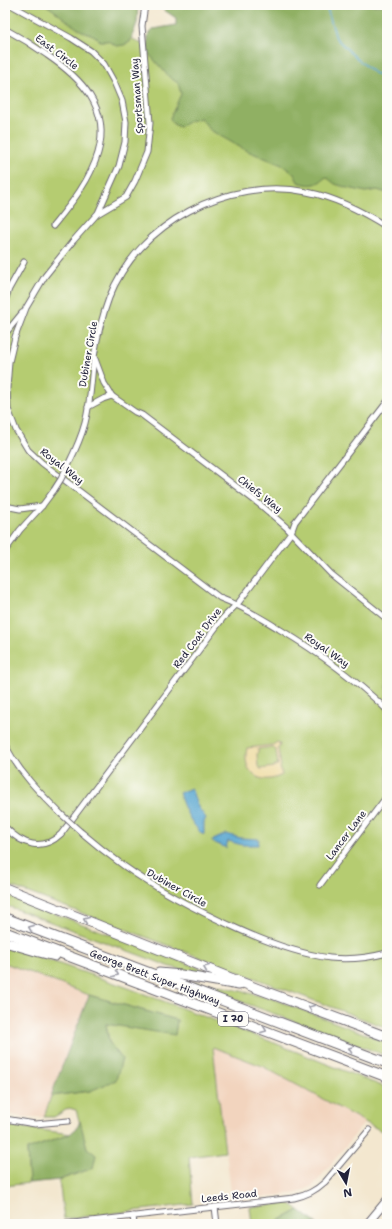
<svg xmlns="http://www.w3.org/2000/svg" width="392" height="1229" font-family="'Shantell Sans',sans-serif">
  <style>
    .built { fill: #f2d4be }
    .green { fill: #b5cc71; stroke: #6c7756 }
    .forest { fill: #90b063; stroke: #59694f }
    .sand { fill: #eeda9e; stroke: #887e6c; fill-rule: evenodd }
    .water { fill: #55a4cf; stroke: #3c6385 }
    .lines { fill: none; stroke-linecap: round; stroke-linejoin: round }
    .stream { stroke: #55a4cf; stroke-width: 1.5 }
    .street-casing { stroke: #6b676f; stroke-width: 7 }
    .secondary-casing { stroke: #6b676f; stroke-width: 9 }
    .highway-casing { stroke: #6b676f; stroke-width: 11 }
    .street { stroke: #fff; stroke-width: 5 }
    .secondary { stroke: #fff; stroke-width: 7 }
    .highway { stroke: #fff; stroke-width: 9 }
    .street-bridge-casing { stroke: #6b676f; stroke-width: 7; stroke-linecap: butt }
    .street-bridge { stroke: #fff; stroke-width: 5 }
    .oneway { stroke: #9c9ca7 }
    .labels { text-anchor: middle; dominant-baseline: central; stroke-width: 4; stroke-linejoin: round; paint-order: stroke }
    .shield { fill: #fdfcf7; stroke: #646373; stroke-width: 1 }
    .shield-label { font-size: 9px; font-weight: bold; fill: #22223b }
    .street-label { font-size: 10px; fill: #22223b; stroke: #fdfcf7 }
  </style>
  <rect width="100%" height="100%" fill="#fdfcf7"/>
  <filter id="ink" filterUnits="userSpaceOnUse"><feTurbulence type="fractalNoise" baseFrequency=".025" numOctaves="2"/><feDisplacementMap in="SourceGraphic" scale="8" xChannelSelector="R" yChannelSelector="G"/><feConvolveMatrix kernelMatrix="1 2 1 2 8 2 1 2 1" color-interpolation-filters="sRGB"/></filter>
  <filter id="wash" filterUnits="userSpaceOnUse"><feTurbulence type="fractalNoise" baseFrequency=".012" numOctaves="4" result="noise"/><feDisplacementMap in="SourceGraphic" scale="16" xChannelSelector="R" yChannelSelector="G"/><feGaussianBlur stdDeviation="0.9" result="paint"/><feColorMatrix in="noise" values="0 0 0 0 0 0 0 0 0 0 0 0 0 0 0 0 0 1.4 0 .05"/><feComposite in="paint" operator="in"/></filter>
  <g filter="url(#wash)">
    <rect width="100%" height="100%" fill="#f3e7cf"/>
    <!-- built -->
    <g class="built">
      <path d="M5,963L89,995L44,1117H22L5,1113Z"/>
      <path d="M213,1047L262,1066L365,1122L314,1185L298,1193L232,1200Z"/>
    </g>
    <!-- green -->
    <g class="green">
      <path d="M5,5H72L208,81L387,178V1028L5,884Z"/>
      <path d="M5,895L221,976L205,975L171,967L5,905Z"/>
      <path d="M5,945L123,986L272,1042L387,1088V1134L262,1066L213,1047L225,1152L189,1157L193,1204L64,1219L59,1180L93,1168L87,1148L76,1110L69,1108L54,1117H44L51,1096L90,1091L122,1059L109,1042L106,1024L175,1034L177,1020L89,995L5,963Z"/>
      <path d="M195,982L225,987L273,999L387,1042V1056L194,984Z"/>
      <path d="M5,1125L70,1134L27,1150L29,1183L5,1186Z"/>
      <path d="M289,1203L299,1210L276,1222V1224H252L250,1207Z"/>
    </g>
    <!-- forest -->
    <g class="forest">
      <path d="M46,5H138L137,23L130,42L124,45L117,46L108,41H100C92,32 89,35 80,30C68,23 58,12 46,5Z"/>
      <path d="M158,5H387V193L377,190L366,192L348,188L335,184L326,177C316,186 310,186 298,182L294,174L282,165L245,150L210,130L201,118L190,121L180,127L173,124L170,118L181,94L178,83L169,77L148,53V35L154,29L176,25V18L158,6Z"/>
      <path d="M89,995L177,1020L175,1035L106,1024L109,1042L122,1059L116,1080L90,1091L51,1096Z"/>
      <path d="M80,1121L87,1148L96,1155L93,1168L59,1180L29,1183L27,1150L70,1134L77,1128Z"/>
      <path d="M299,1210L317,1224H276L275,1223Z"/>
    </g>
    <!-- sand -->
    <path class="sand" d="M277,742L279,743L280,745L278,749L281,766L280,767L282,775C260,787 241,772 247,748L273,745ZM272,747L276,750L278,765H275L274,767L261,769L258,767L257,754L258,752V749Z"/>
    <!-- water -->
    <g class="water">
      <path d="M191,788L198,807L206,818L204,822V834L203,835C191,823 184,810 179,793Z"/>
      <path d="M226,834L241,838L259,839L258,845H242L228,841L226,848L211,841Z"/>
    </g>
    <g class="lines">
      <!-- stream -->
      <path class="stream" d="M328,5L327,8L336,38L355,57L374,73L387,78"/>
    </g>
  </g>
  <g filter="url(#ink)">
    <g class="lines">
      <defs>
        <g id="street">
          <path d="M11,5L71,38L91,51L104,64L114,82L122,101L126,122L125,142L119,166L98,213L73,241L45,276L26,308L15,337L9,362L7,388L8,409L16,430L28,450L42,463L220,598C241,606 260,617 279,629C318,652 355,679 387,710"/>
          <path d="M5,29C20,37 33,45 47,55C81,78 111,108 98,153C90,181 70,205 53,226"/>
          <path d="M99,213L126,197L135,181L147,152L150,123L142,26L145,5"/>
          <path d="M5,301L9,289L24,262"/>
          <path d="M5,334L22,313"/>
          <path d="M95,359L104,383L112,396"/>
          <path d="M88,407L103,399L112,396L135,412L142,415L263,507L286,527L331,574L387,619"/>
          <path d="M68,465C75,451 81,438 85,423C91,401 91,379 94,357C97,337 102,317 109,298C138,223 228,176 307,192C337,198 362,211 387,227"/>
          <path d="M5,506L20,509L42,506"/>
          <path d="M5,551L20,530L42,506L54,490"/>
          <path d="M5,745C19,772 40,793 61,814"/>
          <path d="M5,827C22,845 42,852 61,834L223,618L239,602L291,533L295,522L387,402"/>
          <path d="M81,832C95,844 109,855 124,866C159,891 198,911 238,929C267,942 298,954 330,958C349,960 368,958 387,953"/>
          <path d="M320,885L387,796"/>
          <path d="M5,1119L35,1124L68,1121"/>
          <path d="M215,1207L217,1224"/>
          <path d="M133,1216L134,1224"/>
          <path d="M64,1224L294,1198C307,1195 315,1191 325,1182L369,1130"/>
        </g>
        <path id="secondary" d="M367,1224L387,1200"/>
        <g id="highway">
          <path d="M5,888L256,988L387,1037"/>
          <path d="M5,918L387,1063"/>
          <path d="M5,932L387,1077"/>
          <path d="M5,942L39,952L55,956"/>
          <path d="M159,973L181,975L239,985"/>
        </g>
      </defs>
      <!-- street casing -->
      <use href="#street" class="street-casing"/>
      <!-- secondary casing -->
      <use href="#secondary" class="secondary-casing"/>
      <!-- highway casing -->
      <use href="#highway" class="highway-casing"/>
      <!-- street -->
      <use href="#street" class="street"/>
      <!-- secondary -->
      <use href="#secondary" class="secondary"/>
      <!-- highway -->
      <use href="#highway" class="highway"/>
      <defs>
        <g id="street-bridge">
          <path d="M54,490L61,479L68,465"/>
          <path d="M61,814L81,832"/>
        </g>
      </defs>
      <!-- street-bridge casing -->
      <use href="#street-bridge" class="street-bridge-casing"/>
      <!-- street-bridge -->
      <use href="#street-bridge" class="street-bridge"/>
    </g>
    <!-- one-way arrows -->
    <defs><path id="oneway-chevron" d="M-2-3.5L2.5 0L-2 3.5" fill="none" stroke-width="1.6" stroke-linecap="round" stroke-linejoin="round"/></defs>
    <g class="oneway">
      <use href="#oneway-chevron" transform="translate(86 920) rotate(-158)"/>
      <use href="#oneway-chevron" transform="translate(31 928) rotate(-159)"/>
      <use href="#oneway-chevron" transform="translate(206 968) rotate(-158)"/>
      <use href="#oneway-chevron" transform="translate(116 974) rotate(21)"/>
      <use href="#oneway-chevron" transform="translate(311 1008) rotate(-159)"/>
      <use href="#oneway-chevron" transform="translate(264 1030) rotate(21)"/>
      <use href="#oneway-chevron" transform="translate(351 1049) rotate(-159)"/>
    </g>
  </g>
  <g class="labels">
    <!-- shield labels -->
    <rect class="shield" x="218" y="1012" width="30" height="14" rx="3"/>
    <g class="shield-label">
      <text x="233" y="1019">I 70</text>
    </g>
    <!-- street labels -->
    <g class="street-label">
      <text transform="translate(57 52) rotate(37)">East Circle</text>
      <text transform="translate(137 96) rotate(-94)">Sportsman Way</text>
      <text transform="translate(88 354) rotate(-80)">Dubiner Circle</text>
      <text transform="translate(62 466) rotate(38)">Royal Way</text>
      <text transform="translate(260 494) rotate(38)">Chiefs Way</text>
      <text transform="translate(197 638) rotate(-53)">Red Coat Drive</text>
      <text transform="translate(327 650) rotate(35)">Royal Way</text>
      <text transform="translate(346 835) rotate(-53)">Lancer Lane</text>
      <text transform="translate(177 888) rotate(29)">Dubiner Circle</text>
      <text transform="translate(155 977) rotate(21)">George Brett Super Highway</text>
      <text transform="translate(229 1196) rotate(-6)">Leeds Road</text>
    </g>
  </g>
  <!-- margin -->
  <rect width="392" height="1229" fill="none" stroke="#fdfcf7" stroke-width="20"/>
  <!-- north arrow -->
  <g transform="translate(346 1183) rotate(170)" stroke="#fdfcf7" stroke-width="3" paint-order="stroke">
  <path d="M0-3L7 15L0 10L-7 15Z" fill="#22223b"/>
  <text y="-6" font-size="11" font-weight="bold" text-anchor="middle" fill="#22223b">N</text>
  </g>
</svg>
